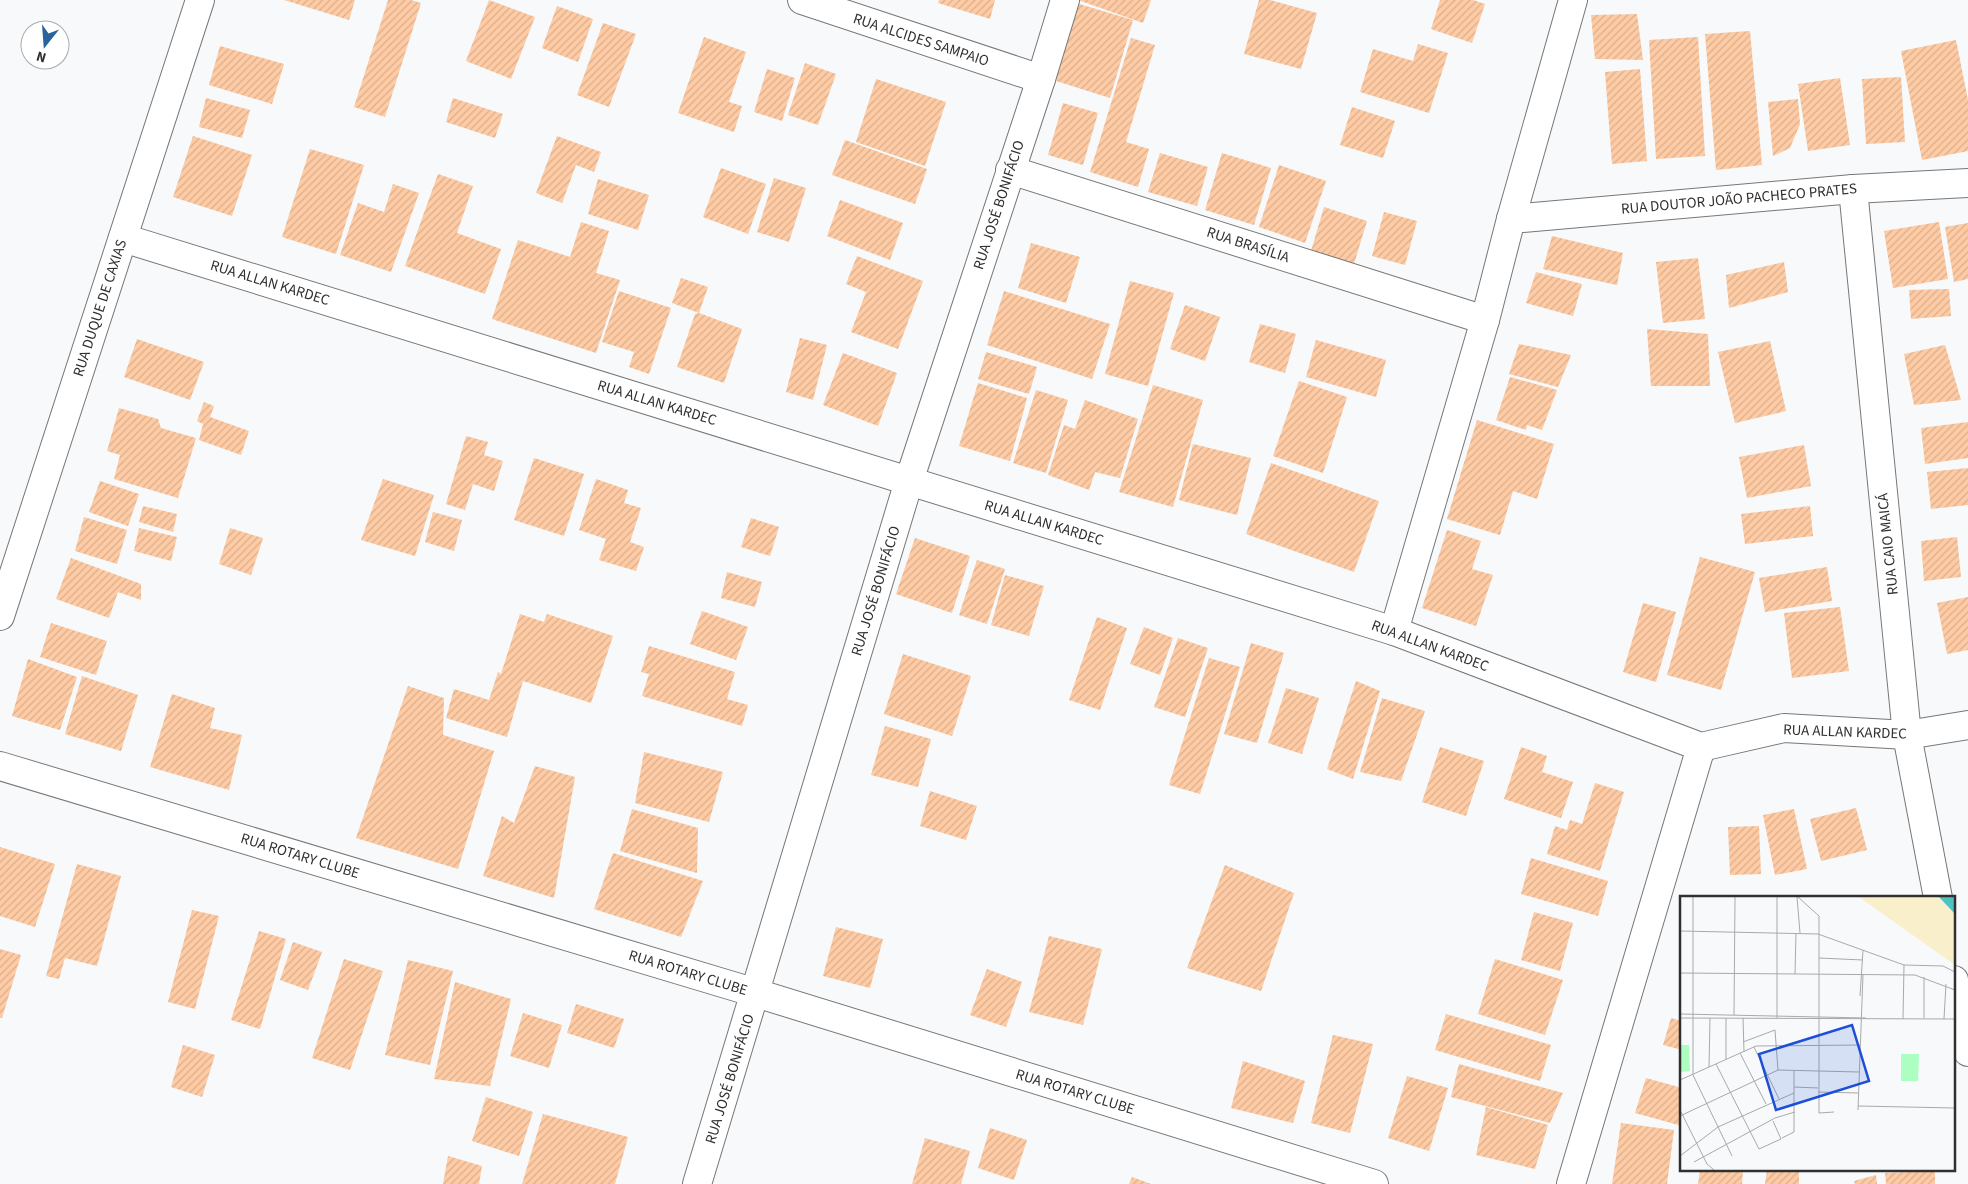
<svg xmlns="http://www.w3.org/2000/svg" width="1968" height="1184" font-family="'Source Sans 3',sans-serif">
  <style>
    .building { fill: url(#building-hatch) }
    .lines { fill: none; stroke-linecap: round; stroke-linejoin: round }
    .minor-casing { stroke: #767779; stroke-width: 30 }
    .minor { stroke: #fff; stroke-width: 28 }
    .labels { text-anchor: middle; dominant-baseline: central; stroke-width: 4; stroke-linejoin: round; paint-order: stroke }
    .street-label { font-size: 15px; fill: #303031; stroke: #fff }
    .inset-road { fill: none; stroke: #a7a9aa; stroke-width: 1 }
    .view { fill: #1d4ed8; fill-opacity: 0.15; stroke: #1d4ed8; stroke-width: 2.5 }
    .inset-edge { fill: none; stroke: #303031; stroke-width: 2.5 }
  </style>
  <defs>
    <pattern id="building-hatch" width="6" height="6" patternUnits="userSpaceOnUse" patternTransform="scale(1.25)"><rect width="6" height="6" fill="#fecba4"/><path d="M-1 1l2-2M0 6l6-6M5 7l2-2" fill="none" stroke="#daaf8e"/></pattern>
  </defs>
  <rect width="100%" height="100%" fill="#f7f9fb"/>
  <!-- building -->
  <g class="building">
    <path d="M284,0H355L349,20Z"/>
    <path d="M388,0H411L421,3L385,117L354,107Z"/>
    <path d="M489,0L535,17L511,79L466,61Z"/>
    <path d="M939,0H995L990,19L938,3Z"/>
    <path d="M1078,0H1151L1143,23Z"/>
    <path d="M1259,0H1270L1317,13L1301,69L1244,54Z"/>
    <path d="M1440,0H1473L1485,4L1472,43L1431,29Z"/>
    <path d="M1076,3L1133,20L1110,98L1053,80Z"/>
    <path d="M557,6L593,19L578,62L542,48Z"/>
    <path d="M1637,14L1643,60L1595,59L1591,15Z"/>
    <path d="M603,23L636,34L609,107L577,95Z"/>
    <path d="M1750,31L1762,165L1716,170L1705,34Z"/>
    <path d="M704,37L746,52L729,102L742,106L734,132L678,113Z"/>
    <path d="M1698,37L1705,156L1656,159L1649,40Z"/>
    <path d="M1131,38L1155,45L1126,142L1149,149L1138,187L1090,172Z"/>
    <path d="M1956,40L1968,100V151L1922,160L1901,51Z"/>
    <path d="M1418,44L1448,53L1429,113L1360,92L1373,49L1413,61Z"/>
    <path d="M220,46L284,64L272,104L209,85Z"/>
    <path d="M805,63L836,74L818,125L788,115Z"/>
    <path d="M767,69L795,78L782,121L754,112Z"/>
    <path d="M1640,69L1647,161L1612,164L1605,72Z"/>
    <path d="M1901,77L1905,142L1866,144L1862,79Z"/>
    <path d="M1840,78L1850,145L1808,151L1798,84Z"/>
    <path d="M876,79L946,102L925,166L856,142Z"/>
    <path d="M206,98L250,110L242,138L199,127Z"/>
    <path d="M453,98L503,114L495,138L446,122Z"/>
    <path d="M1798,99L1800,124L1790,148L1773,156L1768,102Z"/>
    <path d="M1063,103L1098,113L1083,165L1048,155Z"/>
    <path d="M1352,107L1395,121L1383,158L1340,145Z"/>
    <path d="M193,136L252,155L232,216L173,197Z"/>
    <path d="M557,136L601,152L594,172L576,165L562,203L536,193Z"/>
    <path d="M845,140L927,169L915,204L832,175Z"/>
    <path d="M310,149L364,165L336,254L282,237Z"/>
    <path d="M1160,153L1208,167L1197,206L1148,192Z"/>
    <path d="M1222,153L1271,168L1254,225L1205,210Z"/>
    <path d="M1279,165L1326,181L1305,243L1259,227Z"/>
    <path d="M721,168L766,184L748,234L703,217Z"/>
    <path d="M438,174L473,186L457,233L501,249L485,294L405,266Z"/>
    <path d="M774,178L806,188L789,242L757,232Z"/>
    <path d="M598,179L649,195L638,230L588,214Z"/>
    <path d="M393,184L419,193L391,272L340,255L358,203L384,212Z"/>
    <path d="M840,200L903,223L890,260L827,236Z"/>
    <path d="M1324,207L1367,221L1354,264L1311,251Z"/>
    <path d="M1384,212L1417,221L1405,265L1372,256Z"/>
    <path d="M581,222L609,231L596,273L620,280L596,353L492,319L518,240L570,257Z"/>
    <path d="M1939,222L1948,279L1893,288L1884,231Z"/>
    <path d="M1968,223V279L1954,282L1945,227Z"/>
    <path d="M1552,236L1623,253L1617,285L1543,269Z"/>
    <path d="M1031,243L1080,257L1066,303L1018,288Z"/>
    <path d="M857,256L923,281L898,349L851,332L866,292L846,284Z"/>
    <path d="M1698,258L1705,319L1663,323L1656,262Z"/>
    <path d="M1784,262L1788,292L1729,308L1726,275Z"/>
    <path d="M1536,272L1582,284L1573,316L1526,303Z"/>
    <path d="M681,278L708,287L699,313L742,329L724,383L677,367L695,314L699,313L672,303Z"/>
    <path d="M1130,281L1174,293L1148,386L1105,374Z"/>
    <path d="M1949,289L1951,316L1911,319L1909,290Z"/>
    <path d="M619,291L671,308L649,374L629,367L634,352L602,342Z"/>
    <path d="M1004,291L1110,324L1092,379L987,345Z"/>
    <path d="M1185,305L1220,317L1205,361L1170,349Z"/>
    <path d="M1260,324L1296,334L1285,373L1249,362Z"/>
    <path d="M1647,329L1708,334L1710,386H1651Z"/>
    <path d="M800,338L827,345L813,400L786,392Z"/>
    <path d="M137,339L204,362L190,400L124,377Z"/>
    <path d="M1316,340L1386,360L1376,397L1306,377Z"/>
    <path d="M1770,341L1786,411L1735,423L1718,352Z"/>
    <path d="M1519,344L1571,355L1558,387L1509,374Z"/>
    <path d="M1945,345L1961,400L1914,405L1904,354Z"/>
    <path d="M986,352L1037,367L1029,394L978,379Z"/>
    <path d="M843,353L897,373L878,426L823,405Z"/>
    <path d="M1510,377L1557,390L1542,430L1527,425L1526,430L1496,420Z"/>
    <path d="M1299,381L1347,397L1323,473L1273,456Z"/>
    <path d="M978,383L1027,398L1010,461L959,446Z"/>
    <path d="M1153,385L1203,400L1173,507L1119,492Z"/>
    <path d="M1036,390L1068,400L1046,473L1013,463Z"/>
    <path d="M1085,400L1138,419L1120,478L1095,472L1089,490L1048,475L1064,425L1075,429Z"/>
    <path d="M204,402L214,406L210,417L249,431L241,455L199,440L203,424L197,421Z"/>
    <path d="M119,408L158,419L161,428L196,438L178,498L114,479L120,455L107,451Z"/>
    <path d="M1477,420L1554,444L1537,499L1513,491L1500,535L1447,519Z"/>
    <path d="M1968,422V458L1925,464L1921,428Z"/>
    <path d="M466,436L488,442L484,455L503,461L494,491L473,484L465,510L446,504Z"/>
    <path d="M1193,444L1251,458L1237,515L1179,500Z"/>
    <path d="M1804,445L1811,486L1747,498L1739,457Z"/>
    <path d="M534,458L584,474L564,536L514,520Z"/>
    <path d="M1271,463L1379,501L1354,572L1246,534Z"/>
    <path d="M1968,468V505L1931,509L1927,472Z"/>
    <path d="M383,479L434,495L415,556L361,540Z"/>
    <path d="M596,479L628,490L624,503L641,508L630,542L644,547L636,571L599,560L606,539L579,530Z"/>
    <path d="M100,481L139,494L128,526L89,512Z"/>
    <path d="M143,506L177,514L173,532L139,522Z"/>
    <path d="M1810,506L1813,536L1745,544L1741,514Z"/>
    <path d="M433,512L462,520L454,551L425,542Z"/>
    <path d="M84,517L127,530L117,564L75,551Z"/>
    <path d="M751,518L779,527L770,556L741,547Z"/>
    <path d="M139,528L177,537L171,561L134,551Z"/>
    <path d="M230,528L263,538L251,575L219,564Z"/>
    <path d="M1447,530L1481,541L1472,569L1493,575L1476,626L1422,608Z"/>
    <path d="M1957,537L1961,577L1924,581L1921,541Z"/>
    <path d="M915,538L970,556L952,613L896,594Z"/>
    <path d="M1700,557L1755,572L1721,690L1667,675Z"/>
    <path d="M71,558L141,584V600L118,592L109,618L56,599Z"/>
    <path d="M977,560L1005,569L987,624L959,615Z"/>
    <path d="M1827,567L1832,601L1765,612L1759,578Z"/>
    <path d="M727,572L762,582L755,607L721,598Z"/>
    <path d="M1005,575L1044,586L1029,636L991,625Z"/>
    <path d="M1968,597V650L1947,654L1937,603Z"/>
    <path d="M1643,603L1676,612L1656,682L1623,672Z"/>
    <path d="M1840,607L1849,671L1792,678L1784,613Z"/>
    <path d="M702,611L748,627L736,660L690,644Z"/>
    <path d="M520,614L544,622L547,614L613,636L591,703L523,681L507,737L446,718L454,689L489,700L498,672L501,674Z"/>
    <path d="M1097,617L1127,628L1100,710L1069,700Z"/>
    <path d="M51,623L107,641L96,675L40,657Z"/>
    <path d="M1144,627L1173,638L1160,675L1130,664Z"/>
    <path d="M1178,638L1208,648L1185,717L1154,707Z"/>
    <path d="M1251,643L1284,653L1257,743L1224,734Z"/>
    <path d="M649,646L735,672L727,699L748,705L742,726L642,696L649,674L641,672Z"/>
    <path d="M903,654L971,676L952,736L884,714Z"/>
    <path d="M1209,658L1240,667L1200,794L1169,785Z"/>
    <path d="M28,659L77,677L60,730L12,716Z"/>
    <path d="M82,676L138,695L121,751L65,734Z"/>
    <path d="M1356,681L1380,691L1353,779L1327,769Z"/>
    <path d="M408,686L444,698L443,735L494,751L458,869L356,838Z"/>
    <path d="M1286,688L1319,698L1302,754L1268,743Z"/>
    <path d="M172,694L215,708L210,728L242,735L229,790L150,767Z"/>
    <path d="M1382,698L1425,711L1401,781L1360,772Z"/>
    <path d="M885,726L931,739L918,787L871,775Z"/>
    <path d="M1440,747L1484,761L1466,816L1422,802Z"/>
    <path d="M1521,747L1547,756L1542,772L1573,782L1561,818L1504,799Z"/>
    <path d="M644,752L723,772L709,822L635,803Z"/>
    <path d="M535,766L575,777L554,898L483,876L502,816L514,823Z"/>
    <path d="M1595,783L1624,792L1600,871L1547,854L1555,826L1567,830L1570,820L1582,824Z"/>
    <path d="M930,791L977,806L966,840L920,826Z"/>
    <path d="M1856,808L1867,850L1821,861L1810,819Z"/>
    <path d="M632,809L698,828L697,873L620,851Z"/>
    <path d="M1794,809L1807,869L1775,875L1763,815Z"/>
    <path d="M1759,826L1761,874L1730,875L1728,827Z"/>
    <path d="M0,847L55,864L35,927L0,916Z"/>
    <path d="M613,853L703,881L681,937L594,909Z"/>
    <path d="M1531,858L1608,881L1598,916L1521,894Z"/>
    <path d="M77,864L121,876L97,966L65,958L59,979L46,976Z"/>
    <path d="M1225,865L1294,893L1261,991L1187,968Z"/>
    <path d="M192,910L219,916L195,1009L168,1002Z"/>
    <path d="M1534,912L1573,923L1560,971L1521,960Z"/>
    <path d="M836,927L883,939L870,988L823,976Z"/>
    <path d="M259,931L286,939L260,1029L231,1020Z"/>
    <path d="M1049,936L1102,949L1083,1025L1029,1012Z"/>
    <path d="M293,942L322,952L308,990L280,980Z"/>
    <path d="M0,949L21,955L2,1018H0Z"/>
    <path d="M344,959L383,971L350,1070L312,1058Z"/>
    <path d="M1495,959L1563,980L1545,1035L1478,1014Z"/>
    <path d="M408,960L453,971L430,1065L385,1055Z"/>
    <path d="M987,969L1022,982L1006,1027L970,1015Z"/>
    <path d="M455,982L511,999L490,1086L434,1079Z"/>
    <path d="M576,1004L624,1019L614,1048L567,1033Z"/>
    <path d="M523,1013L562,1025L549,1068L510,1056Z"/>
    <path d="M1446,1014L1551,1045L1540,1081L1435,1050Z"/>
    <path d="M1671,1018L1682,1021V1050L1663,1045Z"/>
    <path d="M1333,1035L1373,1044L1350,1133L1311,1123Z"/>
    <path d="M183,1045L215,1055L202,1097L171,1087Z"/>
    <path d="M1243,1061L1305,1081L1293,1123L1231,1108Z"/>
    <path d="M1459,1064L1563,1093L1550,1123L1451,1097Z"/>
    <path d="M1407,1076L1448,1088L1429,1151L1388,1138Z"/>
    <path d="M1646,1078L1682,1088V1126L1635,1113Z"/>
    <path d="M486,1097L533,1112L519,1156L472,1141Z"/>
    <path d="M1486,1107L1548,1125L1535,1169L1476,1155Z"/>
    <path d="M543,1114L628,1137L615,1184H522Z"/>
    <path d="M1621,1123L1674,1130L1667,1184H1612Z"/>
    <path d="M990,1128L1027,1140L1014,1180L978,1168Z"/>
    <path d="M925,1138L970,1151L961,1184H912Z"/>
    <path d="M448,1156L482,1166L479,1184H443Z"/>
    <path d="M1700,1170H1743L1742,1184H1698Z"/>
    <path d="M1767,1170H1799V1184H1765Z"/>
    <path d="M1935,1171V1184H1886L1885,1173Z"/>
    <path d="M1876,1175L1877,1184H1855L1854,1181Z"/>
    <path d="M1132,1177L1151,1184H1129Z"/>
  </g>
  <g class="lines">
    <defs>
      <g id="minor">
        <path d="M802,0L1041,79"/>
        <path d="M1010,170L1485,320"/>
        <path d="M1853,189L1907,735L1938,898"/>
        <path d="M1511,219L1853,189L1968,183"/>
        <path d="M123,238L1394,631L1701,747L1784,728L1907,735L1968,725"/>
        <path d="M0,616L200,0"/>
        <path d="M1394,631L1485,320L1511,219L1573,0"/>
        <path d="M0,766L756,993L1374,1184"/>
        <path d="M1954,980L1968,1052"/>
        <path d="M697,1184L909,481L1041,79L1065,0"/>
        <path d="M1571,1184L1701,747"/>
      </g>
    </defs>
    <!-- minor casing -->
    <use href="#minor" class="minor-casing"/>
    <!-- minor -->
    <use href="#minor" class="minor"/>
  </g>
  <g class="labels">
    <!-- street labels -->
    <g class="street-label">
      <text transform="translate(921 40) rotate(18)">RUA ALCIDES SAMPAIO</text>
      <text transform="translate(1739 199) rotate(-5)">RUA DOUTOR JOÃO PACHECO PRATES</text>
      <text transform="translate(999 205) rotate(-72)">RUA JOSÉ BONIFÁCIO</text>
      <text transform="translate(1248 245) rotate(18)">RUA BRASÍLIA</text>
      <text transform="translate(270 283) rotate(17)">RUA ALLAN KARDEC</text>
      <text transform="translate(100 308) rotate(-72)">RUA DUQUE DE CAXIAS</text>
      <text transform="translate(657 403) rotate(17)">RUA ALLAN KARDEC</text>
      <text transform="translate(1044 523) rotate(17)">RUA ALLAN KARDEC</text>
      <text transform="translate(1888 544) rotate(-96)">RUA CAIO MAICÁ</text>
      <text transform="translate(876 591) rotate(-73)">RUA JOSÉ BONIFÁCIO</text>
      <text transform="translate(1430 646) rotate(20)">RUA ALLAN KARDEC</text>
      <text transform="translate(1845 732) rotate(2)">RUA ALLAN KARDEC</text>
      <text transform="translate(300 856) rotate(17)">RUA ROTARY CLUBE</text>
      <text transform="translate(688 973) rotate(17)">RUA ROTARY CLUBE</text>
      <text transform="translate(730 1079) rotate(-73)">RUA JOSÉ BONIFÁCIO</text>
      <text transform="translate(1075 1092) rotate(17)">RUA ROTARY CLUBE</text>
    </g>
  </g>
  <!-- overview -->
  <g transform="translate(1680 896)">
    <rect width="275" height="275" fill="#f7f9fb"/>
    <path d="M179,1H259L275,18V69Z" fill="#f9efca"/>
    <path d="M0,149H9L10,175L0,176ZM221,158H239L238,185H221Z" fill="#acffc1"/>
    <path d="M259,1H275V18Z" fill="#4fc2c2"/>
    <path class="inset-road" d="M13,1V179L52,260M117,1L120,37M118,1L139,20V217L154,216M0,35L138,38L224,69L263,70L275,76M139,62L183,64M0,77L235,79L275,94M115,78L116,37M180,100L183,54M0,118L186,122M54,119L55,1M0,122L275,123M46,122V163M63,122L64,156M97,122V1M244,122V81M223,123L224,69M264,123L266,88M63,146L95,134L98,174M74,151L99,203M60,157L86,208M36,168L79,253L101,243L93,225M29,171L30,122M0,184L76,150L180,149M114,191L138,192M138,196L179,197M178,210L275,212M0,214L27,268L34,274M178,214L183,78M0,220L98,174L179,176M102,242L114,236V175M0,260L38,231L114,197M14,266L95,222L115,216"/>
    <path class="view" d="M172,129L189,185L96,214L79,158Z"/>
    <rect width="275" height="275" class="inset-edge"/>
  </g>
  <!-- north arrow -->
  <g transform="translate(45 45) rotate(197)"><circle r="24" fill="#ffffff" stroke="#acacad"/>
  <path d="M0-4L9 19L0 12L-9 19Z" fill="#28649b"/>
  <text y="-8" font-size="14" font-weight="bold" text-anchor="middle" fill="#303031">N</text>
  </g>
</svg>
